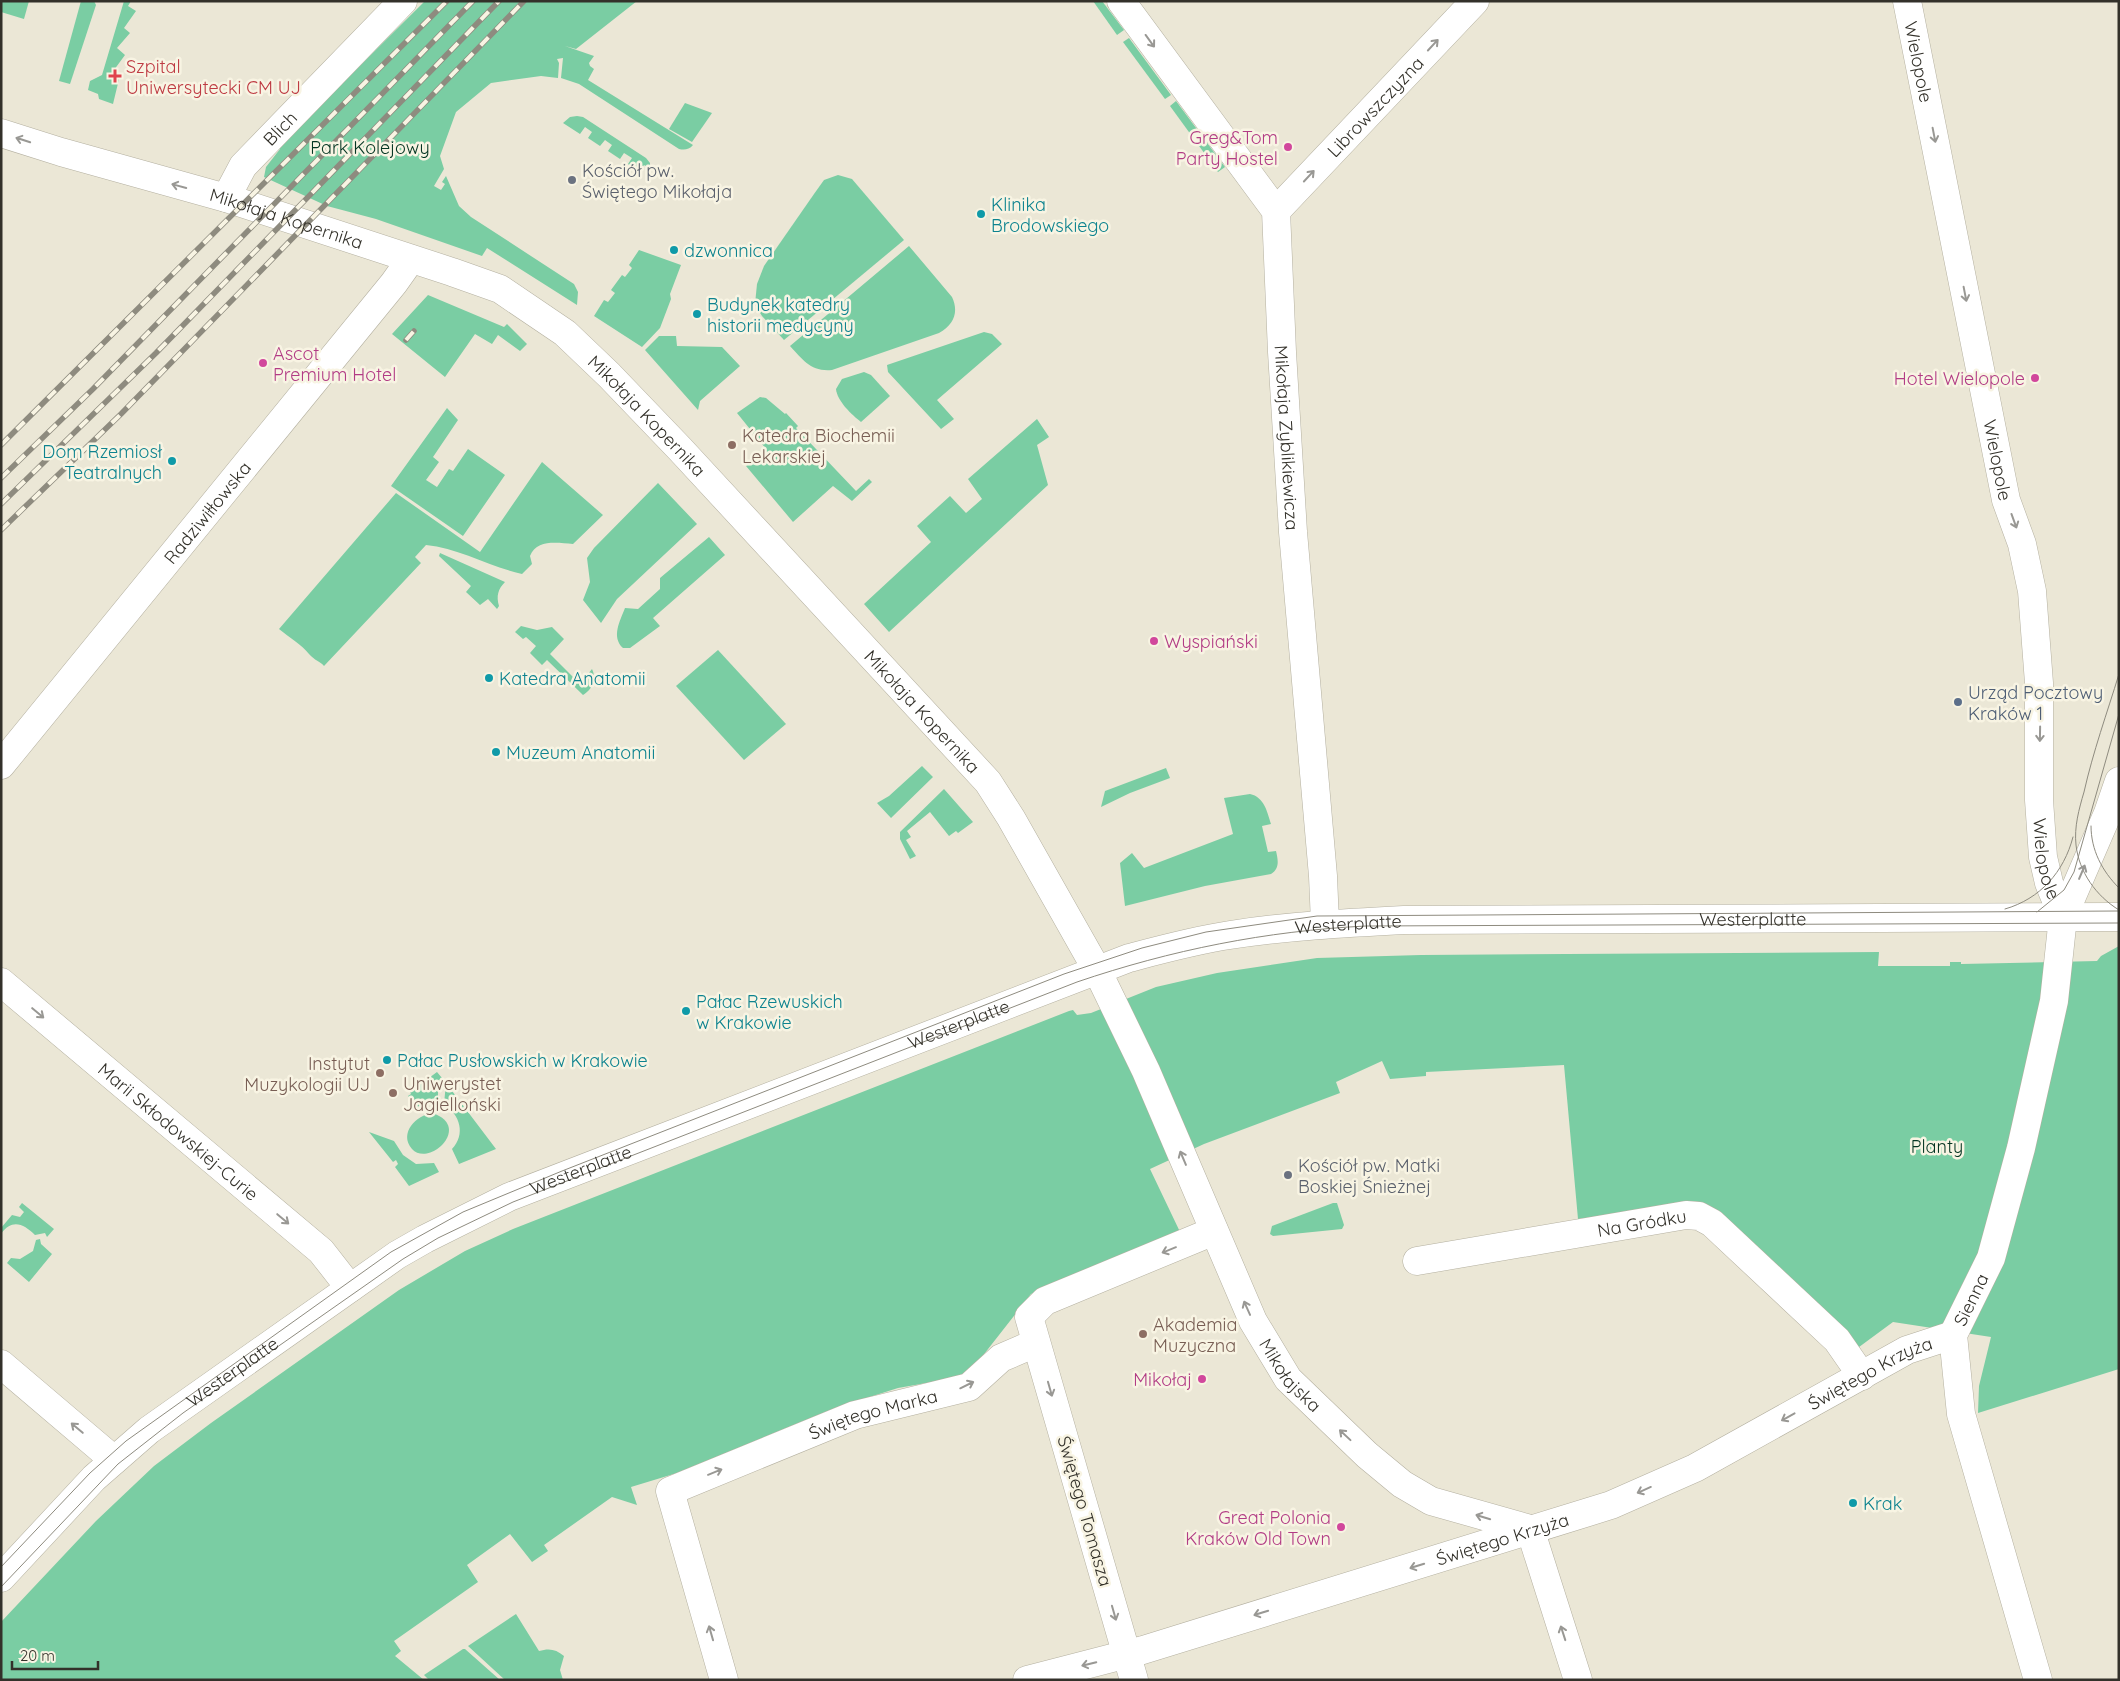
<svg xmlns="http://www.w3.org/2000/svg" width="2120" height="1681" font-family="Quicksand,sans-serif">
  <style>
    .green { fill: #7acda3 }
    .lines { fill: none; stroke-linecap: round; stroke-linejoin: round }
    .minor-casing { stroke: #b4b0a0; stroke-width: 29 }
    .minor { stroke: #fff; stroke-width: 28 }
    .tram { stroke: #8e8b7f; stroke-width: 1 }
    .rail-casing { stroke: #8e8b7f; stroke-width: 5.5 }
    .rail { stroke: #f8f4e3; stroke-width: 4; stroke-dasharray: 11; stroke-linecap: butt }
    .oneway { stroke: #999894 }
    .health-dot { fill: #e0444e; stroke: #f8f4e3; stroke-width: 2 }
    .hotel-dot { fill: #d1479c; stroke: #f8f4e3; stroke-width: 2 }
    .worship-dot { fill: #6b7280; stroke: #f8f4e3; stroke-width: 2 }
    .culture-dot { fill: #0f9aa8; stroke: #f8f4e3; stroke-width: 2 }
    .education-dot { fill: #8d6e63; stroke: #f8f4e3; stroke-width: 2 }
    .service-dot { fill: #5c6f8a; stroke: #f8f4e3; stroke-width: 2 }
    .labels { text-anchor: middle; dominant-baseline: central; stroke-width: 5; stroke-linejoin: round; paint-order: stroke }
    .street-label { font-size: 18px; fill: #33312a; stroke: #f8f4e3 }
    .health-label { font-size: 18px; fill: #be3a42; stroke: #f8f4e3; text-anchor: start }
    .hotel-label { font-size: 18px; fill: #b23c85; stroke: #f8f4e3; text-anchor: end }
    .park-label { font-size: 18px; fill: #043622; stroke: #f8f4e3 }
    .worship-label { font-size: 18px; fill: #5b616d; stroke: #f8f4e3; text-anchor: start }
    .culture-label { font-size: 18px; fill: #0d838f; stroke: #f8f4e3; text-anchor: start }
    .education-label { font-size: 18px; fill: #785e54; stroke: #f8f4e3; text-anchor: start }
    .service-label { font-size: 18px; fill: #4e5e75; stroke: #f8f4e3; text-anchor: start }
  </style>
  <rect width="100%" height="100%" fill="#ebe7d6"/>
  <!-- green -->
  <g class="green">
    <path d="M1,1H29L24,19L1,12Z"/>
    <path d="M81,1H94L96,5L70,84L59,81Z"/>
    <path d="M124,1H131L128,6L136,11L124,28L130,33L117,48L125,55L114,70L120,75L113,104L99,99L98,94L88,90L90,81L102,75Z"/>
    <path d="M425,1H637L576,49L565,46L594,56L589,63L590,66L594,69L588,80L693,145C689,150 684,150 679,149L579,84L561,78L563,58L557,59L559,63L558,78L541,76L491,83L456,112L440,156L444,169L434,186L441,190L445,184L442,182L446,176L459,206L471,217L574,284L578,292L577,305L487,248L482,256L376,219L327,206L264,177L266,167L280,149L278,147Z"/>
    <path d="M1093,1H1102L1124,30L1117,35Z"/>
    <path d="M1129,38L1171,95L1165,99L1123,42Z"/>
    <path d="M1176,101L1225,167L1218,172L1170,106Z"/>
    <path d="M685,103L712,113L692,142L669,129Z"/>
    <path d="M577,116L583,117L646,158L650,163V169L644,165L639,172L628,164L632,158L624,153L620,159L608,151L612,145L605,140L600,146L588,138L592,132L585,127L580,134L563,123L570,117Z"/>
    <path d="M838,175L852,179L904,240L784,340L762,316L757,308L755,304L757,284L764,266L814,194L824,180Z"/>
    <path d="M909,246L952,297C959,312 954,325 939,333L832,370C811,372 803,360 790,346Z"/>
    <path d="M639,250L681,265L670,294L671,299L660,328L642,347L594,316L604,300L608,302L615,293L611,290L622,275L625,277L632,268L629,265Z"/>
    <path d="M428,295L504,327L507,324L527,344L520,351L498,335L492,344L475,334L445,377L392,334Z"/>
    <path d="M984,332L992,334L1002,344L937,400L954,419L941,429L888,372L887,365Z"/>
    <path d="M659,336H676L677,346L722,347L740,366L700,401L698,410L645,350Z"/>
    <path d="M864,372L871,375L890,396L861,422C852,415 837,401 836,389L842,379Z"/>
    <path d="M760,397L766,398L785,414L786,413L798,426L796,428L856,491L869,479L872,482L852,501L833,486L793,522L746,466L766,449L737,413Z"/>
    <path d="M447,408L458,420L433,457L439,462L426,480L437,487L449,469L453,471L468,449L505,475L463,536L391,486Z"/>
    <path d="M1037,419L1049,437L1037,445L1048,485L889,632L864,604L931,542L917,526L950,496L966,513L982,499L968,479Z"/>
    <path d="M542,462L603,515L573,544C557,543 537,539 530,556L532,564L522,574C490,567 459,548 426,545L415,557L421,563L324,666C321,662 314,660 309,654C302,645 290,638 279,629L396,493L480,552Z"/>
    <path d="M658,483L697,524L617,599L601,623L583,600L590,582L587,558L594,548Z"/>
    <path d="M709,537L725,555L653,618L660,626L630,648H623C611,637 620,621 625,608L638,609L660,589V578Z"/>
    <path d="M440,553L505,582C498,589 496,596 499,606L497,609L488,599L480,605L466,592L471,586L439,556Z"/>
    <path d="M521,626L537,630L552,627L564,639L550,654L580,684L592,669C597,679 592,690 583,695L547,660L542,665L530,653L536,646L526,637L523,639L515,632Z"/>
    <path d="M718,650L786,724L744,760L676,686Z"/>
    <path d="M922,766L933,777L891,818L877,803L889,796Z"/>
    <path d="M1166,768L1170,778L1130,793L1101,807L1105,791Z"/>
    <path d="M944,789L973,822L958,833L956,831L949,836L930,812L907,831L911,837L906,840L916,856L910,859L900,839V832Z"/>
    <path d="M1250,794C1264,797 1267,811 1271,824L1262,826L1268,852L1276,851C1278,860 1280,868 1271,874L1205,886L1125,906L1120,863L1132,853L1144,868L1233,834L1224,798Z"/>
    <path d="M2119,946V1369L1978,1413L1979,1386L1991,1337L1893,1322L1855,1350L1682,1206L1578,1219L1564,1065L1426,1072V1076L1390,1079L1382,1061L1336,1082L1340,1093L1204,1144L1150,1169L1181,1234L1031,1294L981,1358L966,1374L955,1378L898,1388L835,1408L677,1473L631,1487L637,1505L612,1497L544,1545L548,1551L532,1562L510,1534L467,1565L478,1582L394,1641L401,1651L395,1656L424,1680H1V1622L96,1521L154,1466L211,1423L399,1290L465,1251L513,1229L1069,1011L1073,1010L1077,1015L1091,1013L1156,987L1217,973L1317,958L1421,955L1879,952L1878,966H1950V962H1961V964L2097,961L2101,956Z"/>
    <path d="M437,1072L442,1078L438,1087V1101L416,1107L408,1096L411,1094L410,1092Z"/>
    <path d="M446,1083L496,1149L459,1164L452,1149C466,1134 460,1115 444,1104Z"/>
    <path d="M432,1113C473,1126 429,1168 412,1149C398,1133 417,1115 432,1113Z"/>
    <path d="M369,1132L394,1141L403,1155L416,1164L434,1163L439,1172L409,1186L395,1167L398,1164L396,1160L393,1162Z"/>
    <path d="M22,1203L54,1229L47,1237L45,1233L35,1235C24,1224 12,1218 1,1234V1228L12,1215L20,1217L24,1212L19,1207Z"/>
    <path d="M1333,1203H1337L1344,1225L1342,1229L1273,1236L1270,1234L1272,1226Z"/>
    <path d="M40,1239L41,1244L52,1254L29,1282L7,1263L11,1258L20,1259L33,1251L36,1240Z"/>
    <path d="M516,1614L539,1651C549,1648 556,1649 564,1656L560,1670L563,1680H505L468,1646Z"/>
    <path d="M463,1649H465L500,1680H429L424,1675Z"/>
  </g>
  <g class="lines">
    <defs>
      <g id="minor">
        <path id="s1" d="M1121,1L1276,211L1282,352L1293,532L1323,876L1325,923"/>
        <path id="s2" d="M1907,1L2006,500L2022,544L2032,591L2039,683V800L2043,857L2049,883L2063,917"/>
        <path id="s3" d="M1,133L61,152L226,198L452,272L500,289L565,333L609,375L680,449L988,782L1011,818L1097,970L1146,1071L1253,1321L1288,1379L1367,1455L1402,1484L1431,1501L1530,1529"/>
        <path id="s4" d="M226,198L243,166L403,1"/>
        <path id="s5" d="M1276,211L1475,1"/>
        <path id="s6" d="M1,765L394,283L411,259"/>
        <path id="s7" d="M1,982L321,1251L350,1288"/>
        <path id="s8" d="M1417,1261L1686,1215L1699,1216L1712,1223L1837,1340L1862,1376"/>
        <path d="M1,1364L114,1460"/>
        <path d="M1530,1529L1578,1680"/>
        <path id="s9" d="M1,1578L94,1478L149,1430L397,1255L425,1239L509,1197L1129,958C1163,949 1196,940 1230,935C1288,926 1346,923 1404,920L2119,917"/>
        <path id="s10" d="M724,1680L670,1491L855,1415L969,1387L1001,1358L1036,1343"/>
        <path id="s11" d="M1027,1680L1143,1650L1611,1505L1695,1468L1907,1350L1953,1335"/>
        <path d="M1134,1680L1029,1317L1045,1301L1214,1231"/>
        <path id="s12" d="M2038,1680L1961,1414L1953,1335L1991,1258L2021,1148L2054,1001L2063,917L2108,813L2119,781"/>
      </g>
    </defs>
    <!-- minor casing -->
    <use href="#minor" class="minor-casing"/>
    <!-- minor -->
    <use href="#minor" class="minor"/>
    <!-- tram -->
    <g class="tram">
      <path d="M2119,674C2107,713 2093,752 2084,792C2079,809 2074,827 2076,845C2079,872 2096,896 2119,910"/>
      <path d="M2091,826C2091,850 2102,871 2119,888"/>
      <path d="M2005,909C2040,899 2064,872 2073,837"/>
      <path d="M2037,912L2064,890L2074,872L2119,714"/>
      <path d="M1,1567L90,1473L126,1441L391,1252L463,1212L562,1171L1064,974L1142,948L1206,932L1317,916L2119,911"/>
      <path d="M1,1587L118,1464L183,1413L403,1259L438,1238L513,1202L1077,982C1171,950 1266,931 1366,926L2119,923"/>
    </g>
    <defs>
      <g id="rail">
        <path d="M406,340L414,331"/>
        <path d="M1,445L447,1"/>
        <path d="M1,478L93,389L473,1"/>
        <path d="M1,504L156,353L499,1"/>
        <path d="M1,530L121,414L524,1"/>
      </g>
    </defs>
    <!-- rail casing -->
    <use href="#rail" class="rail-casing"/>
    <!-- rail -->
    <use href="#rail" class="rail"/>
  </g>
  <!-- one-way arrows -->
  <defs><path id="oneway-shaft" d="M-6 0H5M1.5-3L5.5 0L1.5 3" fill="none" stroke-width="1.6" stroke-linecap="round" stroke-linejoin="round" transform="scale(1.25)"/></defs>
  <g class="oneway">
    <use href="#oneway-shaft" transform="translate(1150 41) rotate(54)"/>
    <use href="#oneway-shaft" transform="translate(1433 45) rotate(-47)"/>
    <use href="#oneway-shaft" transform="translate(1934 135) rotate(79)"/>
    <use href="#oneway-shaft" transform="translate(23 140) rotate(-162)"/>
    <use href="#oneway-shaft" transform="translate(1309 176) rotate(-47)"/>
    <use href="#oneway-shaft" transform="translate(179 186) rotate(-165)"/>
    <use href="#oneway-shaft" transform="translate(1965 294) rotate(79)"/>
    <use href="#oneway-shaft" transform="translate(2014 521) rotate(70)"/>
    <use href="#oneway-shaft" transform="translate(2040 734) rotate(91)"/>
    <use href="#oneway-shaft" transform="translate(2082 872) rotate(-67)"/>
    <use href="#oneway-shaft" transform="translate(38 1013) rotate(40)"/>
    <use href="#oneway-shaft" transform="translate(1183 1158) rotate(-113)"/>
    <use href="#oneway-shaft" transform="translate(283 1219) rotate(40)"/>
    <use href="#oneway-shaft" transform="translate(1169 1250) rotate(158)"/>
    <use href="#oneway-shaft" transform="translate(1247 1308) rotate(-114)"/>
    <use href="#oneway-shaft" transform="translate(967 1385) rotate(-26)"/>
    <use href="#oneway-shaft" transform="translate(1050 1389) rotate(74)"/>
    <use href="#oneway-shaft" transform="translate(1788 1417) rotate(151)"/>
    <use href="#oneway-shaft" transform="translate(77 1428) rotate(-140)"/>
    <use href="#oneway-shaft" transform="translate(1345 1435) rotate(-137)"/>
    <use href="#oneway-shaft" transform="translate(715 1472) rotate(-22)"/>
    <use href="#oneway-shaft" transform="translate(1644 1490) rotate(156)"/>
    <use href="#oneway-shaft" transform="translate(1483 1517) rotate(-163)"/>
    <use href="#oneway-shaft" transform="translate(1417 1566) rotate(163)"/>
    <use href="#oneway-shaft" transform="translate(1114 1613) rotate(74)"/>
    <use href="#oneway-shaft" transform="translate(1261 1613) rotate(163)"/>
    <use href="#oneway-shaft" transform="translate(711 1633) rotate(-106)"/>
    <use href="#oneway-shaft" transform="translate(1563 1633) rotate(-108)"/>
    <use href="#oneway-shaft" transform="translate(1089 1664) rotate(166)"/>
  </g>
  <!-- markers -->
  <path class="health-dot" d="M112.5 68.5h5v5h5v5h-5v5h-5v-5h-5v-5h5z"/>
  <g class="hotel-dot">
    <circle cx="1288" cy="147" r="5"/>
    <circle cx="263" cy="363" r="5"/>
    <circle cx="2035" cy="378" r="5"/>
    <circle cx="1154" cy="641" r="5"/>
    <circle cx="1202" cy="1379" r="5"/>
    <circle cx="1341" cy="1527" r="5"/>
  </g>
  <g class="worship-dot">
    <circle cx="572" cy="180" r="5"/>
    <circle cx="1288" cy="1175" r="5"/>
  </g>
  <g class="culture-dot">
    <circle cx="981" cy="214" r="5"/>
    <circle cx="674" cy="250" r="5"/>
    <circle cx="697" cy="314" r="5"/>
    <circle cx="172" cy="461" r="5"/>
    <circle cx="489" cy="678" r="5"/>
    <circle cx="496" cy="752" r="5"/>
    <circle cx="686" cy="1011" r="5"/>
    <circle cx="387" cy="1060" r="5"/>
    <circle cx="1853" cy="1503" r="5"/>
  </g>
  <g class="education-dot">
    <circle cx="732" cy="445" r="5"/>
    <circle cx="380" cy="1073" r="5"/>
    <circle cx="393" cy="1093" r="5"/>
    <circle cx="1143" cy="1334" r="5"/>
  </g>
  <circle class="service-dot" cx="1958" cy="702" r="5"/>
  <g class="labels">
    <!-- street labels -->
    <g class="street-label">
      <text stroke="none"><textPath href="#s2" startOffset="62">Wielopole</textPath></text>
      <text stroke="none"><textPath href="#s5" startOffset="144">Librowszczyzna</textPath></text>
      <text stroke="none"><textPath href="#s4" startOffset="89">Blich</textPath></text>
      <text stroke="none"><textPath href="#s3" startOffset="298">Mikołaja Kopernika</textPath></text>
      <text stroke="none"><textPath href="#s3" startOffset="718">Mikołaja Kopernika</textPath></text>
      <text stroke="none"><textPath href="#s1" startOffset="488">Mikołaja Zyblikiewicza</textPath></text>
      <text stroke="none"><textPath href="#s2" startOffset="468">Wielopole</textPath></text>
      <text stroke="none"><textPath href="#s6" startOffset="326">Radziwiłłowska</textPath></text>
      <text stroke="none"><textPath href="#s3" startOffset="1122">Mikołaja Kopernika</textPath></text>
      <text stroke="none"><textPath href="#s2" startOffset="872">Wielopole</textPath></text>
      <text stroke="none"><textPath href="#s9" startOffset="1931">Westerplatte</textPath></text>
      <text stroke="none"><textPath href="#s9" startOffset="1526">Westerplatte</textPath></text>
      <text stroke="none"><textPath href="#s9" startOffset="1121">Westerplatte</textPath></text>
      <text stroke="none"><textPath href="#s7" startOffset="232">Marii Skłodowskiej-Curie</textPath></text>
      <text stroke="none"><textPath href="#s9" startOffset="716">Westerplatte</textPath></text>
      <text stroke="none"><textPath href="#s8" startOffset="228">Na Gródku</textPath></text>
      <text stroke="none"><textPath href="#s12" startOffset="396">Sienna</textPath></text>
      <text stroke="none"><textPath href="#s9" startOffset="311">Westerplatte</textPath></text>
      <text stroke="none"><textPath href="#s3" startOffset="1886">Mikołajska</textPath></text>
      <text stroke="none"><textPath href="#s11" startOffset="901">Świętego Krzyża</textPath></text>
      <text stroke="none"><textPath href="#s10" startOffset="414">Świętego Marka</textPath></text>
      <text transform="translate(1085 1511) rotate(74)">Świętego Tomasza</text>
      <text stroke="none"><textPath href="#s11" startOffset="496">Świętego Krzyża</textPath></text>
    </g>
    <!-- health labels -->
    <g class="health-label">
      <text x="126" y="66">Szpital<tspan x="126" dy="21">Uniwersytecki CM UJ</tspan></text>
    </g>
    <!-- hotel labels -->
    <g class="hotel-label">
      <text x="1278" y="137">Greg&amp;Tom<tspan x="1278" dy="21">Party Hostel</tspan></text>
      <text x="273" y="353" text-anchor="start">Ascot<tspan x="273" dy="21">Premium Hotel</tspan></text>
      <text x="2025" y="378">Hotel Wielopole</text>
      <text x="1164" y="641" text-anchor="start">Wyspiański</text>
      <text x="1192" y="1379">Mikołaj</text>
      <text x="1331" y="1517">Great Polonia<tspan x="1331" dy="21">Kraków Old Town</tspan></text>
    </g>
    <!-- park labels -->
    <g class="park-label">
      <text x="370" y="147">Park Kolejowy</text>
      <text x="1937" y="1146">Planty</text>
    </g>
    <!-- worship labels -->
    <g class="worship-label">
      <text x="582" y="170">Kościół pw.<tspan x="582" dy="21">Świętego Mikołaja</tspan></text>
      <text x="1298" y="1165">Kościół pw. Matki<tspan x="1298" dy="21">Boskiej Śnieżnej</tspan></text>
    </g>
    <!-- culture labels -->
    <g class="culture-label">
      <text x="991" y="204">Klinika<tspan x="991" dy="21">Brodowskiego</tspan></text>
      <text x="684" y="250">dzwonnica</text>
      <text x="707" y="304">Budynek katedry<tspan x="707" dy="21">historii medycyny</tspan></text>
      <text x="162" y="451" text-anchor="end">Dom Rzemiosł<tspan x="162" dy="21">Teatralnych</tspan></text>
      <text x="499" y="678">Katedra Anatomii</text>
      <text x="506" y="752">Muzeum Anatomii</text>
      <text x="696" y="1001">Pałac Rzewuskich<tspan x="696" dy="21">w Krakowie</tspan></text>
      <text x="397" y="1060">Pałac Pusłowskich w Krakowie</text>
      <text x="1863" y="1503">Krak</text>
    </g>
    <!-- education labels -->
    <g class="education-label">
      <text x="742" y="435">Katedra Biochemii<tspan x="742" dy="21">Lekarskiej</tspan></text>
      <text x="370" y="1063" text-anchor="end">Instytut<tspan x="370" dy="21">Muzykologii UJ</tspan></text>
      <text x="403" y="1083">Uniwerystet<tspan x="403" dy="21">Jagielloński</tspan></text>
      <text x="1153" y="1324">Akademia<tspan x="1153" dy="21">Muzyczna</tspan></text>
    </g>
    <!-- service labels -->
    <g class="service-label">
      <text x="1968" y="692">Urząd Pocztowy<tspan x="1968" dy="21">Kraków 1</tspan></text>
    </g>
  </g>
  <!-- border -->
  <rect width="2120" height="1681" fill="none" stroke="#33312a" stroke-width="5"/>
  <!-- scale -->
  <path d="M12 1661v8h86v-8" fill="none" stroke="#33312a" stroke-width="2.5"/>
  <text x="20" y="1661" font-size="15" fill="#33312a" stroke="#f8f4e3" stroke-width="4" paint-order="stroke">20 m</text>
</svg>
